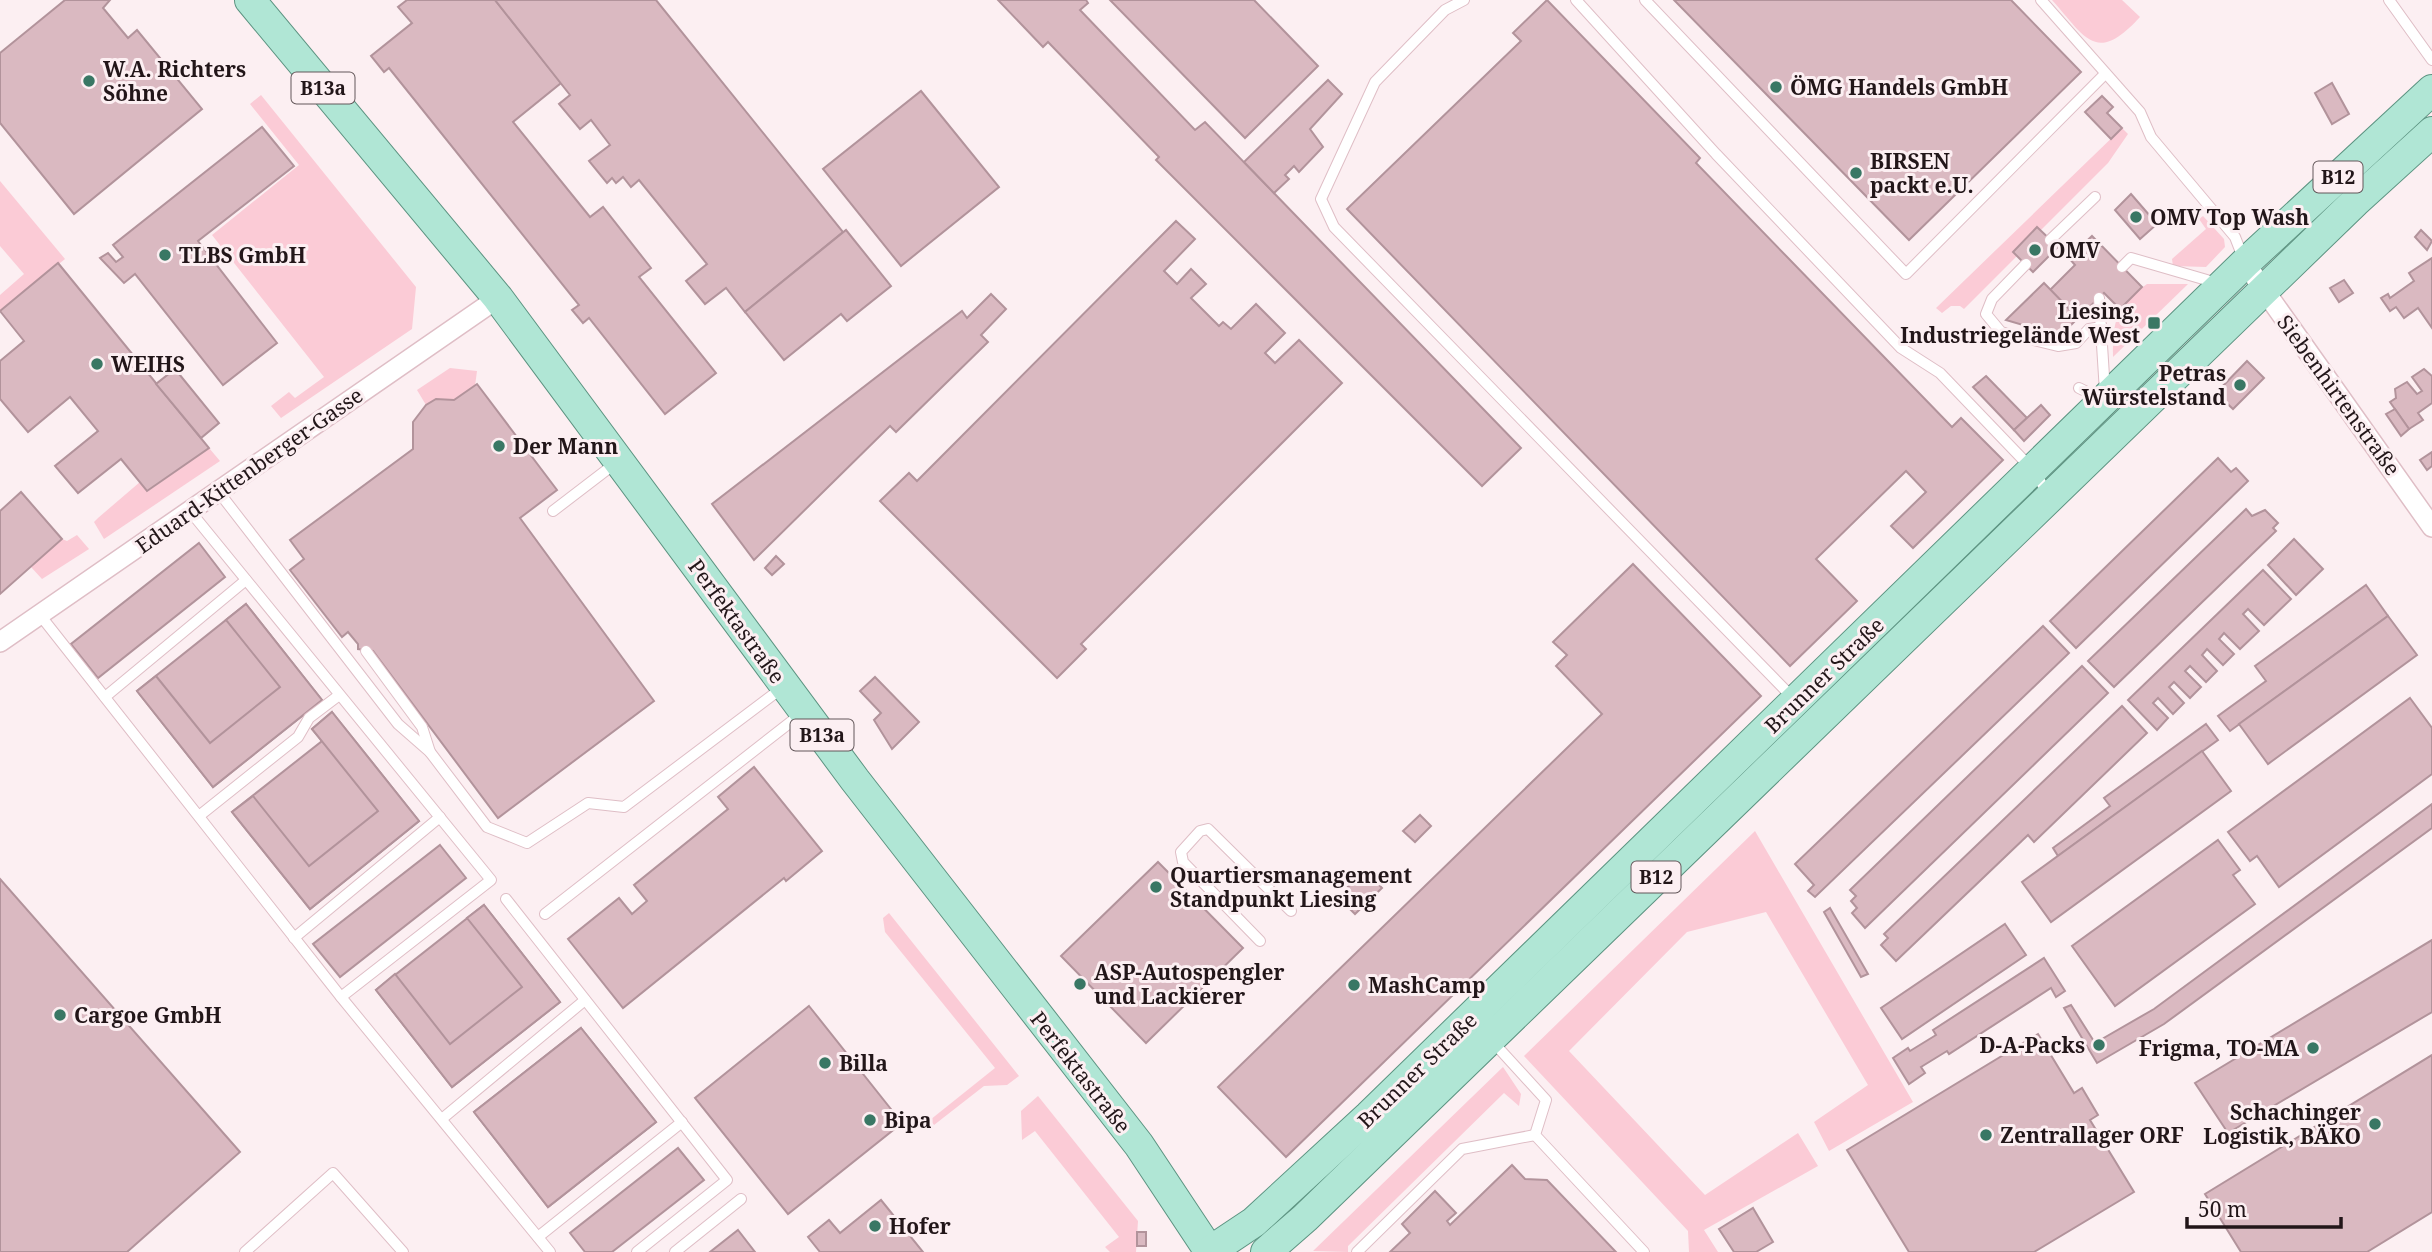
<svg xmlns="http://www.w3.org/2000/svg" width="2432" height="1252" font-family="'Noto Serif',serif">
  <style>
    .green { fill: #fbcbd6 }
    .building { fill: #dab9c1; stroke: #b2939b; stroke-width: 2; fill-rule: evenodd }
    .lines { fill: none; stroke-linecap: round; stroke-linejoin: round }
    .lane-casing { stroke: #dfbec6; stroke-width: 12 }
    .street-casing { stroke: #dfbec6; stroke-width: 22 }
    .primary-casing { stroke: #5c9381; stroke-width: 32 }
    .lane { stroke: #fff; stroke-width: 10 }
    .street { stroke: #fff; stroke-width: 19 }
    .primary { stroke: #b0e6d5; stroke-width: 30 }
    .poi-dot { fill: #397764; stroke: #fceff2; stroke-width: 2.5 }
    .labels { text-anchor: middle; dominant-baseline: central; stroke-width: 6; stroke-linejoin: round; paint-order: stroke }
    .shield { fill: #fceff2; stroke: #63575a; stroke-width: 2 }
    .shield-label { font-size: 19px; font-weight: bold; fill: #221619 }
    .poi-label { font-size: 21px; font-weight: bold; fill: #221619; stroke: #fceff2; text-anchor: start }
    .street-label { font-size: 21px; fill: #221619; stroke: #fceff2 }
  </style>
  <rect width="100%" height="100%" fill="#fceff2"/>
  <!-- green -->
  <g class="green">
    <path d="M2052,0H2122L2140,17C2096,65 2086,38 2052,0Z"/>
    <path d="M261,95L416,287L412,329L281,418L271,406L289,392L295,398L324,377L212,235L299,165L250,104Z"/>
    <path d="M2122,128L2128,134L2108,163L2040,231L2037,228L2013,252L2017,256L1964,309L1960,306H1951L1942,313L1936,308Z"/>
    <path d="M0,181L65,259L0,311V295L24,274L0,246Z"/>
    <path d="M2203,216L2224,239L2225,247L2206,267L2173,266L2172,259L2206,229L2199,219Z"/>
    <path d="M2147,284H2188L2113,357C2112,321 2117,305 2147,284Z"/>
    <path d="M450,368L477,371L475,386L454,400L436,399L426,405L417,390Z"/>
    <path d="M209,448L220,461L104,539L94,522L98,518L140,482L148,491Z"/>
    <path d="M77,535L89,549L42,579L31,567L62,539L67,541Z"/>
    <path d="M1755,831L1913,1102L1829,1151L1814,1122L1868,1085L1766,912L1687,932L1569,1051L1705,1195L1798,1133L1818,1166L1704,1230L1718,1252H1689L1688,1231L1524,1056Z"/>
    <path d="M889,913L1019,1076L1007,1085L984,1086L934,1125L930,1120L995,1068L885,932L883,918Z"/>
    <path d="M1503,1067L1521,1094L1519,1106L1504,1093L1348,1246V1252L1313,1251Z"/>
    <path d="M1038,1096L1138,1221L1136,1252H1110L1105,1247L1119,1237L1035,1131L1022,1140L1021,1111Z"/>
  </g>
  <!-- building -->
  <g class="building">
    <path d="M65,0H110L103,8L128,38L137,30L202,109L74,214L0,123V53Z"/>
    <path d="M407,0H495L561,83L513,122L590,217L603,207L651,268L639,277L716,373L665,414L589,318L583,323L572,310L579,305L389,68L384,72L371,56L412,23L398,7Z"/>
    <path d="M495,0H656L843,232L745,312L726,288L705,304L686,281L707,264L639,180L631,187L623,177L616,183L612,178L607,183L589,161L610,145L591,120L580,129L559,104L570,95Z"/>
    <path d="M998,0H1086L1088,3L1080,10L1195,130L1205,122L1521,448L1482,486L1156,160L1159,157L1048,42L1043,47Z"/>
    <path d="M1110,0H1254L1318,66L1245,138Z"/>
    <path d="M1547,0L1700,158L1696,163L1952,427L1961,418L2003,460L1913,548L1891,526L1926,492L1906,471L1816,559L1857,601L1790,666L1347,209L1521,41L1513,33Z"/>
    <path d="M1674,0H2011L2081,72L1909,240Z"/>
    <path d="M1328,80L1342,94L1310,129L1323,147L1299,172L1294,166L1285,175L1289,179L1274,193L1244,162Z"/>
    <path d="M2332,83L2349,114L2332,124L2315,93Z"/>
    <path d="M921,91L999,187L901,266L823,169Z"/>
    <path d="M2102,96L2113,107L2107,113L2122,128L2111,139L2085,112Z"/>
    <path d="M262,127L294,166L198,241L277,343L223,385L135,274L124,283L100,258L108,253L116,262L123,257L113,245Z"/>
    <path d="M2131,194L2157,224L2140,239L2115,210Z"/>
    <path d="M1176,221L1195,239L1164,271L1177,284L1191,269L1206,284L1191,298L1219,326L1223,322L1231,329L1256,304L1285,333L1265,353L1275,363L1299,340L1342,383L1081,644L1086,649L1057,678L880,501L909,473L917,481Z"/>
    <path d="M2037,227L2058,247L2033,272L2013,252Z"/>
    <path d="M846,230L891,286L847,321L841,314L784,360L745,312Z"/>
    <path d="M2421,230L2432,241L2427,250L2415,237Z"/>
    <path d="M2092,236L2142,287L2120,309L2104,293L2078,318L2050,290L2075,265L2069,258Z"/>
    <path d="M2432,258V328L2418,308L2404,318L2396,307L2390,311L2381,298L2388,294L2390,298L2414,281L2409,273Z"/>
    <path d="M58,263L209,448L147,491L121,459L78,493L55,466L98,431L70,397L28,432L0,399V361L24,341L0,311Z"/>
    <path d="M2344,280L2353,293L2339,302L2330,288Z"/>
    <path d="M2044,283L2078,318L2060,336L2006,320Z"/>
    <path d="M991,294L1006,309L981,335L988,342L896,432L890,426L754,560L712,504L962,311L967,318Z"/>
    <path d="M2247,361L2264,378L2233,409L2216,393Z"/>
    <path d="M175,369L219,423L201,438L156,384Z"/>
    <path d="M2424,369L2432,376V403L2418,413L2423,420L2409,429L2390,402L2396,398L2395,389L2407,382L2417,394L2422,391L2412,377Z"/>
    <path d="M1986,376L2027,418L2014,430L1973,387Z"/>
    <path d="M477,384L557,490L520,518L654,701L498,818L373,651L358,649V644L348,632L342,637L290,570L304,559L290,540L413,449V422L426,405L436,399L454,400Z"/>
    <path d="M2041,405L2050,415L2024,441L2014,430Z"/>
    <path d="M2395,409L2409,429L2401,436L2386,414Z"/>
    <path d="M2432,452V466L2427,470L2420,460Z"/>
    <path d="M2218,458L2231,472L2236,468L2248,481L2076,648L2050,621Z"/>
    <path d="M21,492L62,539L0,594V511Z"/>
    <path d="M2246,509L2252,516L2265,510L2278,523L2273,528L2276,531L2114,687L2088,661Z"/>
    <path d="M2294,539L2323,569L2296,595L2268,565Z"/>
    <path d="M199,543L225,577L98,678L71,644Z"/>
    <path d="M776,556L784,564L772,575L765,568Z"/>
    <path d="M1633,564L1761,696L1286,1157L1218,1087L1602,714L1556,666L1567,655L1553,642Z"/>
    <path d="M2263,570L2291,599L2264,625L2248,609L2243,614L2259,631L2240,649L2224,633L2219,639L2234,654L2223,665L2207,649L2202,655L2217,671L2206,682L2190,666L2185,671L2201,687L2190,698L2174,682L2169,687L2184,703L2173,714L2158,698L2153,703L2168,718L2157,730L2128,700Z"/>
    <path d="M2366,585L2388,616L2230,731L2218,716L2266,681L2255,666Z"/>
    <path d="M246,604L322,700L213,787L137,691Z"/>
    <path d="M246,604L322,700L213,787L137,691L156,676L210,743L280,687L226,620Z"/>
    <path d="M2388,616L2417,655L2268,764L2239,724Z"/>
    <path d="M2043,626L2069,653L1815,897L1808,891L1814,885L1795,864Z"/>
    <path d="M2082,666L2108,693L1865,928L1852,913L1857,908L1851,901L1856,896L1850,890Z"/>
    <path d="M875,677L919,722L892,749L874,720L881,713L860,691Z"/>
    <path d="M2410,698L2432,728V774L2279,887L2257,856L2250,861L2228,832Z"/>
    <path d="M2122,706L2147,733L2034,842L2028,835L1896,961L1881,945L1888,938L1884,934Z"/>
    <path d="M332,712L419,821L310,909L232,812L322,741L312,729Z"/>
    <path d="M332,712L419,821L310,909L232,812L253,796L309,866L378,811L312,729Z"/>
    <path d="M2206,724L2218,740L2058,856L2053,848L2110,806L2104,798Z"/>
    <path d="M2202,751L2231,791L2051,922L2022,882Z"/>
    <path d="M754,767L822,851L786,881L784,878L623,1008L568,939L619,898L632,914L647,901L634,885L728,809L718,797Z"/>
    <path d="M2432,804V828L2164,1024L2097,1063L2064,1008L2071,1005L2095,1043L2154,1009Z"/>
    <path d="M1420,815L1431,826L1415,842L1403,831Z"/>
    <path d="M2218,840L2240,870L2233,875L2255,904L2115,1006L2072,946Z"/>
    <path d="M440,845L466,878L340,977L313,944Z"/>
    <path d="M1158,862L1243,948L1146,1043L1061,956Z"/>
    <path d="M1367,872L1382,888L1355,914L1340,899L1348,892L1345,889Z"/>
    <path d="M0,879L240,1152L127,1252H0Z"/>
    <path d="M484,905L560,1002L452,1087L376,990Z"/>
    <path d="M484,905L560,1002L452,1087L376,990L395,974L450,1044L522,987L467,918Z"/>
    <path d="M1830,908L1868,974L1861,977L1824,912Z"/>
    <path d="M2005,924L2026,955L1902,1039L1881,1008Z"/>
    <path d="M2432,940V1012L2228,1133L2195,1083Z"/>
    <path d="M2044,958L2065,991L2056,997L2051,988L1949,1054L1947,1051L1921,1067L1925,1073L1909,1084L1893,1058L1908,1048L1910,1051L1936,1035L1933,1030Z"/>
    <path d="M809,1006L902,1123L788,1214L695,1098Z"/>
    <path d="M581,1028L656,1122L548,1207L474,1112ZM584,1064L619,1109L546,1166L511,1121Z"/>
    <path d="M581,1028L656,1122L548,1207L474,1112Z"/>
    <path d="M2038,1034L2074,1093L2082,1088L2098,1115L2090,1120L2134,1192L2034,1252H1909L1847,1150Z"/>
    <path d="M2432,1055V1212L2367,1252H2241L2205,1194Z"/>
    <path d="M678,1148L704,1180L612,1252H585L570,1233Z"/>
    <path d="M1512,1165L1525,1179L1547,1180L1616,1252H1390L1410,1233L1402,1224L1435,1191L1456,1213L1447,1221L1450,1225Z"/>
    <path d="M881,1200L923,1252H820L808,1237L829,1220L840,1233Z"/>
    <path d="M1753,1208L1773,1242L1756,1252H1734L1719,1229Z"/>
    <path d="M738,1230L755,1252H710Z"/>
    <rect x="1137" y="1232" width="9" height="14"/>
  </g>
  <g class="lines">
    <defs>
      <g id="lane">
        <path d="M1464,0L1445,10L1375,82L1321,199L1334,227L1793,698"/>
        <path d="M1576,0L1716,154L1901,348L1940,373L2034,471L2048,494"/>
        <path d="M1645,0L1906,274L2104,75"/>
        <path d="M2041,0L2140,112L2151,137L2235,237L2244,260"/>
        <path d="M2389,0L2432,60"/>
        <path d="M2050,240L2095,197"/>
        <path d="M2026,264L1992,299L1986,314L2001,332L2058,346L2076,343L2089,329L2102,327"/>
        <path d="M2122,267L2131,258L2217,283"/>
        <path d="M2099,298L2105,392"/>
        <path d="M2079,388L2099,398"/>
        <path d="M218,491L398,724L430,752L487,827L527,843L588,803L624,807L782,688"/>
        <path d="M190,511L491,880L341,997"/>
        <path d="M553,511L617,462"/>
        <path d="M40,615L341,997L550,1252"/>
        <path d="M366,651L422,727L430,752"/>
        <path d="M105,697L246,580"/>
        <path d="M199,816L298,737L309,718L338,696"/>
        <path d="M506,899L727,1180L637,1252"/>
        <path d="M545,914L801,714"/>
        <path d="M294,938L440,817"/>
        <path d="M1260,941L1183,862L1181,852L1200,831L1208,829L1291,911"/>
        <path d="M1493,1042L1546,1100L1535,1135L1644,1252"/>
        <path d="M443,1118L585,1000"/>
        <path d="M538,1237L682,1122"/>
        <path d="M245,1252L333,1173L403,1252"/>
        <path d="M675,1252L741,1199"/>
        <path d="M1357,1252L1462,1149L1535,1135"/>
      </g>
      <g id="street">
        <path d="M2245,263L2432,527"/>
        <path d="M0,642L498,298"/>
      </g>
      <g id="primary">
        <path d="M250,0L498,298L855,780L1139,1145L1210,1252"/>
        <path d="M1209,1252L1254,1222L1369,1116L2245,263L2432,90"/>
        <path d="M1266,1252L1305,1218L2355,202L2432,132"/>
      </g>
    </defs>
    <!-- lane casing -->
    <use href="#lane" class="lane-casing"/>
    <!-- street casing -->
    <use href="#street" class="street-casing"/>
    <!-- primary casing -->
    <use href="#primary" class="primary-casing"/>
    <!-- lane -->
    <use href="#lane" class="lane"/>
    <!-- street -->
    <use href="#street" class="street"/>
    <!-- primary -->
    <use href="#primary" class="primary"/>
  </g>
  <!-- markers -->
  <g class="poi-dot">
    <circle cx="89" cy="81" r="7"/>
    <circle cx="1776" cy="87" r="7"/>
    <circle cx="1856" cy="173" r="7"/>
    <circle cx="2136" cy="217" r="7"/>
    <circle cx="2035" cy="250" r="7"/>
    <circle cx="165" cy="255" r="7"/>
    <rect x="2147" y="316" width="14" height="14" rx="3.5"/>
    <circle cx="97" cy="364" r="7"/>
    <circle cx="2240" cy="385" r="7"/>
    <circle cx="499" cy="446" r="7"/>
    <circle cx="1156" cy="887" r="7"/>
    <circle cx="1080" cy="984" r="7"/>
    <circle cx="1354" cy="985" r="7"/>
    <circle cx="60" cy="1015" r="7"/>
    <circle cx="2099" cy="1045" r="7"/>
    <circle cx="2313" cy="1048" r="7"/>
    <circle cx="825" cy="1063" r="7"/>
    <circle cx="870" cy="1120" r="7"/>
    <circle cx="2375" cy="1124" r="7"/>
    <circle cx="1986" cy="1135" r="7"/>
    <circle cx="875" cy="1226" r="7"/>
  </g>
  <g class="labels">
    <!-- shield labels -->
    <g class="shield">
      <rect x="291.5" y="72.5" width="63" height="31" rx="5"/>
      <rect x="2313.5" y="161.5" width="49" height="31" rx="5"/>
      <rect x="790.5" y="719.5" width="63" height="31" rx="5"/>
      <rect x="1631.5" y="861.5" width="49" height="31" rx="5"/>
    </g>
    <g class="shield-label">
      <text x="323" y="88">B13a</text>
      <text x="2338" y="177">B12</text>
      <text x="822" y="735">B13a</text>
      <text x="1656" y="877">B12</text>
    </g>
    <!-- poi labels -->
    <g class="poi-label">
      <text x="103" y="69">W.A. Richters<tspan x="103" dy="24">Söhne</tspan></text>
      <text x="1790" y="87">ÖMG Handels GmbH</text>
      <text x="1870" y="161">BIRSEN<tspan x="1870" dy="24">packt e.U.</tspan></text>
      <text x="2150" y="217">OMV Top Wash</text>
      <text x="2049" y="250">OMV</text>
      <text x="179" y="255">TLBS GmbH</text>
      <text x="2140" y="311" text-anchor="end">Liesing,<tspan x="2140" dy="24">Industriegelände West</tspan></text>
      <text x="111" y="364">WEIHS</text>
      <text x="2226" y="373" text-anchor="end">Petras<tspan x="2226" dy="24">Würstelstand</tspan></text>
      <text x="513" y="446">Der Mann</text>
      <text x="1170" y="875">Quartiersmanagement<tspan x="1170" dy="24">Standpunkt Liesing</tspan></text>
      <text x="1094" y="972">ASP-Autospengler<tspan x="1094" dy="24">und Lackierer</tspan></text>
      <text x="1368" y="985">MashCamp</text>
      <text x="74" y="1015">Cargoe GmbH</text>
      <text x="2085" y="1045" text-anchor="end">D-A-Packs</text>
      <text x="2299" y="1048" text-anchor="end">Frigma, TO-MA</text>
      <text x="839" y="1063">Billa</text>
      <text x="2361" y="1112" text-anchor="end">Schachinger<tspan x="2361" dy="24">Logistik, BÄKO</tspan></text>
      <text x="884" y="1120">Bipa</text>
      <text x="2000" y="1135">Zentrallager ORF</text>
      <text x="889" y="1226">Hofer</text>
    </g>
    <!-- street labels -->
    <g class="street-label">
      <text transform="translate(2339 395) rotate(54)">Siebenhirtenstraße</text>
      <text transform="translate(249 470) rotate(-35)">Eduard-Kittenberger-Gasse</text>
      <text transform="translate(737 621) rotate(54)">Perfektastraße</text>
      <text transform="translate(1824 675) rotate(-44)">Brunner Straße</text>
      <text transform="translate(1417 1070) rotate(-44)">Brunner Straße</text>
      <text transform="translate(1081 1072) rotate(52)">Perfektastraße</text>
    </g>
  </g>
  <!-- scale -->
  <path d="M2187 1217v10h154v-10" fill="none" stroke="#221619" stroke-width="3.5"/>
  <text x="2198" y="1217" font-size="21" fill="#221619" stroke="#fceff2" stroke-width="5" paint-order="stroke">50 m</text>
</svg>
